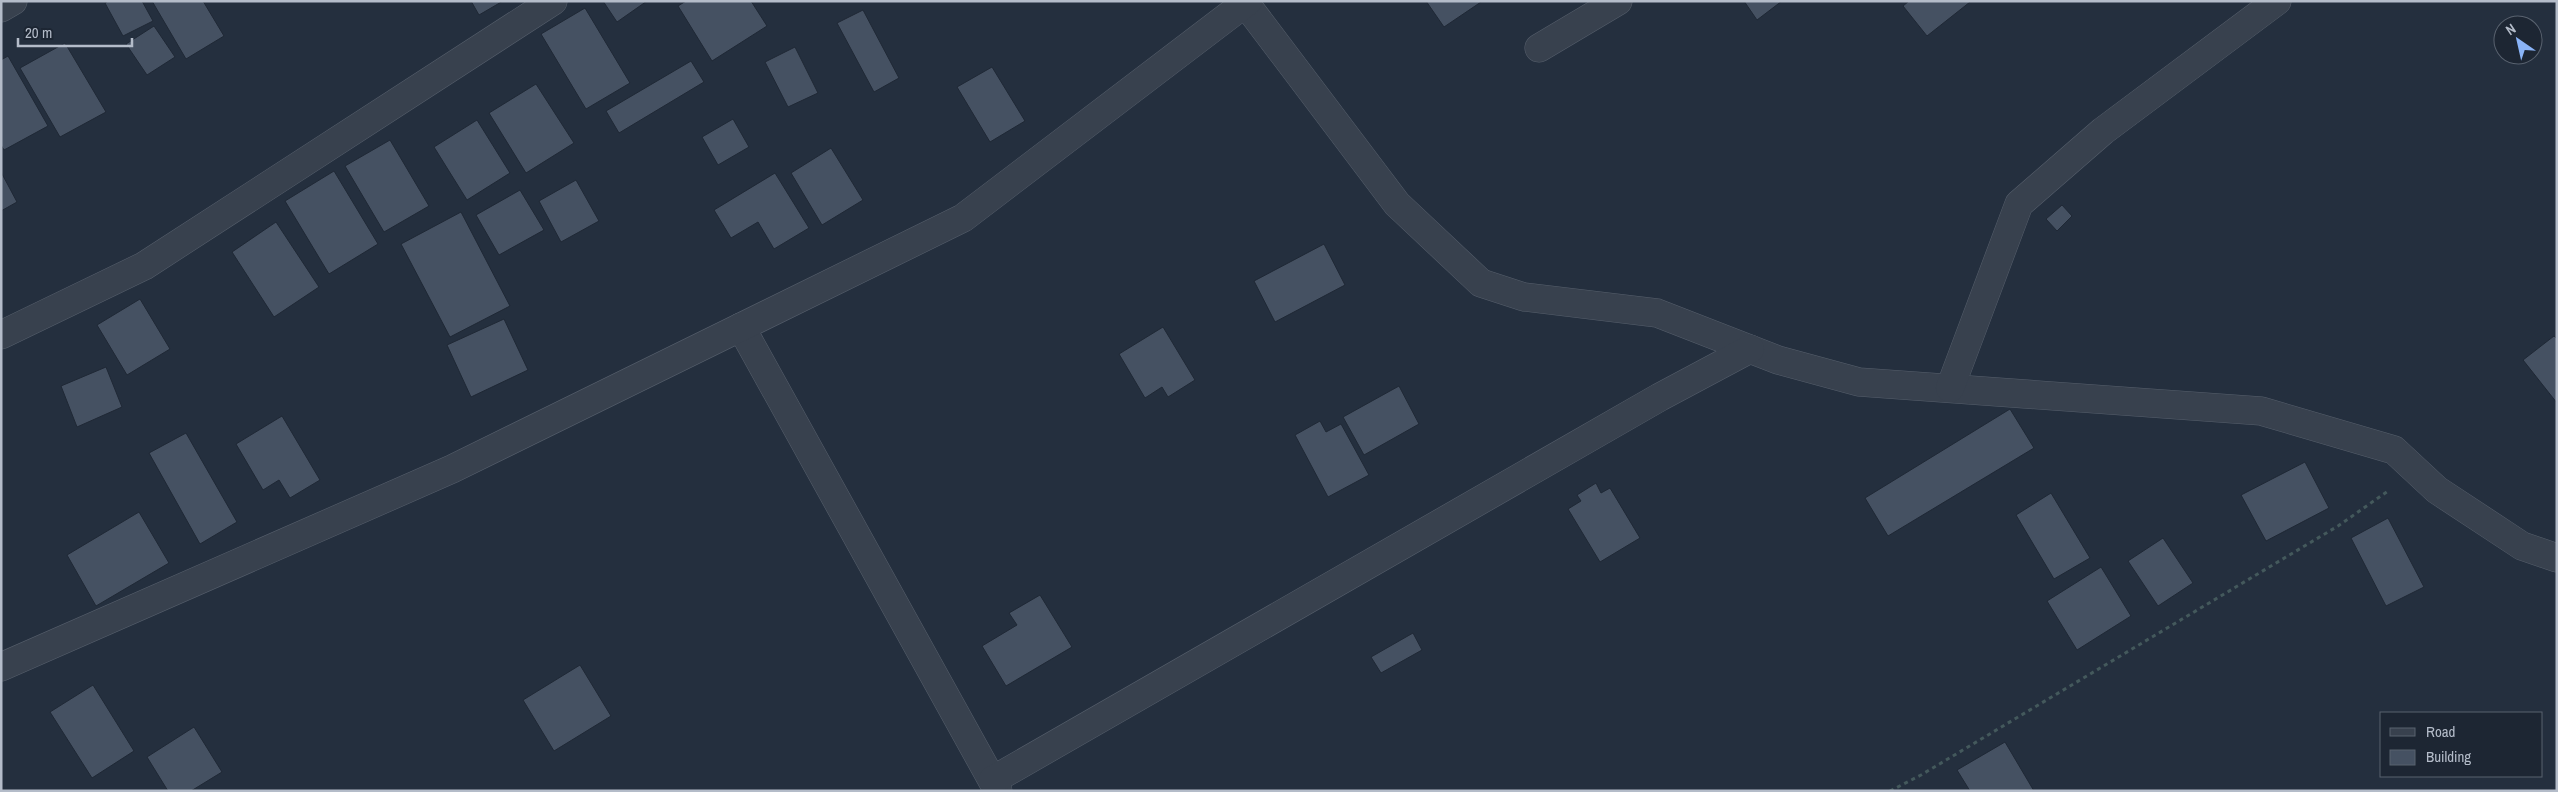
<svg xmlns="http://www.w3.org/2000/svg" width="2558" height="792" font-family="'Archivo Narrow',sans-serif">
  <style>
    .building { fill: #455162; stroke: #1f2835 }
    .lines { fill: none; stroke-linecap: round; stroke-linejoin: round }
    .minor-casing { stroke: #565f6c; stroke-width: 29 }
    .path { stroke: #44595c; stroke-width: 3; stroke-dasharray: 4 4; stroke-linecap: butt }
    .minor { stroke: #38414e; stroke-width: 28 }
  </style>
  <rect width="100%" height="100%" fill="#242f3e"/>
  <!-- building -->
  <g class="building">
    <path d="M108,1H142L153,21L123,36L105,3Z"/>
    <path d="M152,1H203L224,36L186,59Z"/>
    <path d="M471,1H503L479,15Z"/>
    <path d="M603,1H647L617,22Z"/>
    <path d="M686,1H751L767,26L712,61L678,6Z"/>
    <path d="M1426,1H1481V2L1444,27Z"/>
    <path d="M1744,1H1782L1757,20Z"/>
    <path d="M1909,1H1970V2L1927,36L1903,6Z"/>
    <path d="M585,8L630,83L586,109L541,34Z"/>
    <path d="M863,10L899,78L874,92L837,23Z"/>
    <path d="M154,26L175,57L147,75L126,44Z"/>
    <path d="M65,43L106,112L60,137L20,68Z"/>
    <path d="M795,47L818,93L788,107L765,62Z"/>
    <path d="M8,56L48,126L4,150L1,145V60Z"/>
    <path d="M691,61L704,82L619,133L606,111Z"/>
    <path d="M992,67L1025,121L990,142L957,87Z"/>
    <path d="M536,84L574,143L526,173L489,113Z"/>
    <path d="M733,119L749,147L718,165L702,137Z"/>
    <path d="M477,120L510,173L467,200L434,147Z"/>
    <path d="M390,140L429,206L384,232L345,166Z"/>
    <path d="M831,148L863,200L822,225L791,173Z"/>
    <path d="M334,171L378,244L329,274L285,201Z"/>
    <path d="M1,172L17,202L1,211Z"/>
    <path d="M775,173L809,228L774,249L758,222L731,238L714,210Z"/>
    <path d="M576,180L599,221L561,242L539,201Z"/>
    <path d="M520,190L544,230L499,255L476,215Z"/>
    <path d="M2062,205L2072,216L2057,231L2046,219Z"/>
    <path d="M461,212L510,306L450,337L401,244Z"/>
    <path d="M276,222L319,287L274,317L232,252Z"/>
    <path d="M1324,244L1345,285L1275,322L1254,281Z"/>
    <path d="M140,299L170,349L127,375L97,325Z"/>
    <path d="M504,319L528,370L471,397L447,345Z"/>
    <path d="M1163,327L1195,380L1168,397L1162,387L1145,398L1119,354Z"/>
    <path d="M2554,336L2557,339V403L2523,360Z"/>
    <path d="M106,367L122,407L77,427L61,386Z"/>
    <path d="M1399,386L1419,424L1364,455L1343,417Z"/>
    <path d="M2010,409L2034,448L1888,536L1865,498Z"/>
    <path d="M282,416L320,480L290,498L279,480L263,490L236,444Z"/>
    <path d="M1320,421L1326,432L1341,424L1369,475L1328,497L1295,435Z"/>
    <path d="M186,433L237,522L200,544L149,453Z"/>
    <path d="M2305,462L2329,508L2266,541L2241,495Z"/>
    <path d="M1596,483L1601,493L1610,488L1640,538L1600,562L1568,509L1581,501L1577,495Z"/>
    <path d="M2051,493L2090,558L2054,579L2016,515Z"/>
    <path d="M139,512L169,563L96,606L67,555Z"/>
    <path d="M2388,518L2424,587L2386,606L2351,538Z"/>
    <path d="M2163,538L2193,583L2158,606L2128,561Z"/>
    <path d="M2101,567L2131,616L2077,650L2047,601Z"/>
    <path d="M1040,595L1072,647L1006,686L982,646L1017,625L1009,613Z"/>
    <path d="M1413,633L1422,650L1381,673L1371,657Z"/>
    <path d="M580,665L611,716L554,751L523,700Z"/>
    <path d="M93,685L134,751L92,778L50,712Z"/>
    <path d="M194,727L222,772L191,791H168L147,757Z"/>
    <path d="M2005,742L2034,791H1970L1957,770Z"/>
  </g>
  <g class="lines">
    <defs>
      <g id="minor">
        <path d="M1246,4L1397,204L1481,283L1524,297L1657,313L1778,360L1859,382L2261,411L2394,450L2437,490L2522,546L2557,558"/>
        <path d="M1,8L13,1"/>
        <path d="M1539,48L1618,1"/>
        <path d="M741,327L998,791"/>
        <path d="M1,335L144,266L553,1"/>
        <path d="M1950,388L2019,204L2103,131L2277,1"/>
        <path d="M1,667L452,469L963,218L1248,1"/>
        <path d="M993,780L1660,397L1750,349"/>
      </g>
    </defs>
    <!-- minor casing -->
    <use href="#minor" class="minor-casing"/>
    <!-- path -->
    <path class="path" d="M1890,791L1921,775L2338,526L2388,491"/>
    <!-- minor -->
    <use href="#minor" class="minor"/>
  </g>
  <!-- border -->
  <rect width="2558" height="792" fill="none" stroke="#b4bcc9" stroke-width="5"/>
  <!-- legend -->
  <rect x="2380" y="712" width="162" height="65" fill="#1d2633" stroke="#59626f"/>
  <rect x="2390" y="728" width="25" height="8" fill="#38414e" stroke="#59626f"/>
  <text x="2426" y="737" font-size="15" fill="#b4bcc9">Road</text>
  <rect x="2390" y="750" width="25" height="15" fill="#455162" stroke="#59626f"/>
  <text x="2426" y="762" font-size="15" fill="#b4bcc9">Building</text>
  <!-- north arrow -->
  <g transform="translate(2518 40) rotate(326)"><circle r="24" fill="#1d2633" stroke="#59626f"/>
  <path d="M0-4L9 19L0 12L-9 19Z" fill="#8ab4f8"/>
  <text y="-8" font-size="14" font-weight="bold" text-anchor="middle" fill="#b4bcc9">N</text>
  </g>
  <!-- scale -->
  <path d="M18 38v8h114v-8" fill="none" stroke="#b4bcc9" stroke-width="2.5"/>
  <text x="25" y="38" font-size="15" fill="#b4bcc9" stroke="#1d2633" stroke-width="4" paint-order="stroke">20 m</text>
</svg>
